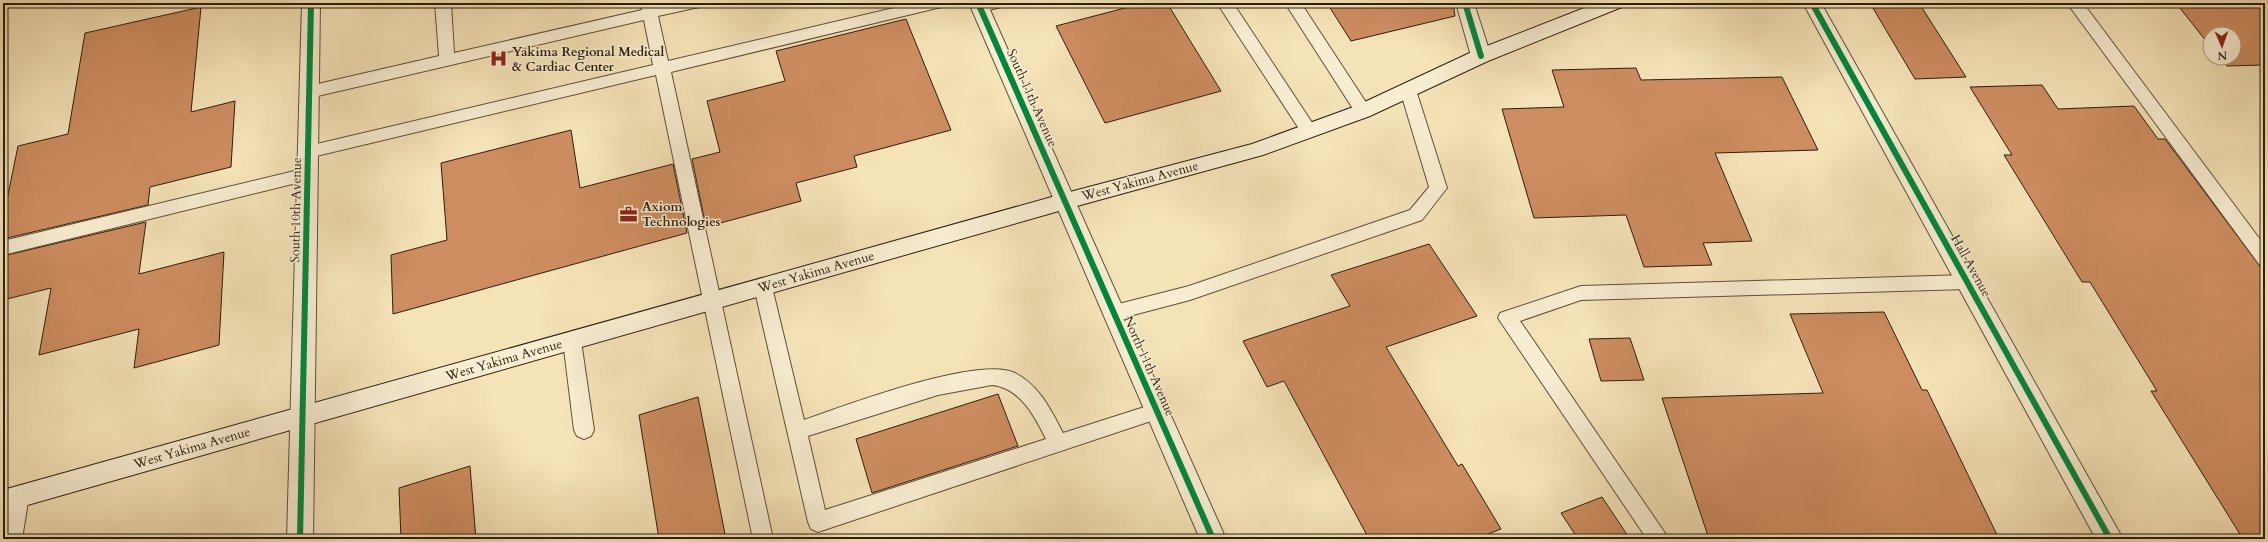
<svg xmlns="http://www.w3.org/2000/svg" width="2268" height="542" font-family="Cardo,serif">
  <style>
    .building { fill: #cd8d60; stroke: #2b1e0c }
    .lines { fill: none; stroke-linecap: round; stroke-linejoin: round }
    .service-casing { stroke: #5e4f37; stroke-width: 2 }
    .minor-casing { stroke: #5e4f37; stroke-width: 2 }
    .secondary-casing { stroke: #2b1e0c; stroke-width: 2 }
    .service { fill: #f8edd1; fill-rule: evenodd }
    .minor { fill: #f8edd1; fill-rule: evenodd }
    .secondary { fill: #f8edd1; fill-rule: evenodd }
    .cycleway-casing { stroke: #f8edd1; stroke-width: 8 }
    .cycleway { stroke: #00873e; stroke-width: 6 }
    .labels { text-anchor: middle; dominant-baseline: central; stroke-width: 3; stroke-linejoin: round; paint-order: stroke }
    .poi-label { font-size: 13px; font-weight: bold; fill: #2b1e0c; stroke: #f8edd1; text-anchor: start }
    .street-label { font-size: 13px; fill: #2b1e0c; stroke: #f8edd1 }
  </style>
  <rect width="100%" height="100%" fill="#f5e3b8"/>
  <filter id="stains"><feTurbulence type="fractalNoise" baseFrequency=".005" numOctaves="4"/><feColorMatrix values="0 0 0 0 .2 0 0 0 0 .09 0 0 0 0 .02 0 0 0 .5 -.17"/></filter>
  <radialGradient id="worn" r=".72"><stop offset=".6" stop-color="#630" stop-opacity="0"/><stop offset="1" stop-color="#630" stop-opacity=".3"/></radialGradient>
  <!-- building -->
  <g class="building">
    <path d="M1144,3H1167L1221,91L1105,123L1056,26Z"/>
    <path d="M1327,3H1453L1455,16L1351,41Z"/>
    <path d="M1870,3H1919L1966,77L1915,79Z"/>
    <path d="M2176,3H2265V65L2227,66L2220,58H2234V34H2210V46Z"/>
    <path d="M201,7L191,112L235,101L231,167L150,187L148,205L3,239V219L18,146L68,134L85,33Z"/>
    <path d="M906,19L951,130L854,156L857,167L796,183L801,201L706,227L692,159L720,152L707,101L785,81L776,51Z"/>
    <path d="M1636,68L1641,80L1782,77L1818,150L1715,153L1752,241L1703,243L1712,265L1644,267L1626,215L1534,218L1502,109L1564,107L1552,70Z"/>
    <path d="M2042,85L2058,109L2134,106L2158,139H2165L2265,273V539H2243L2151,391H2157L2090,282H2082L2004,155H2012L1970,87Z"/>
    <path d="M571,130L580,188L673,164L687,233L393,314L391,255L447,240L441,163Z"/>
    <path d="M146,222L139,274L224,252L219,345L134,368L139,329L39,355L51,288L3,300V256Z"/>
    <path d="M1429,244L1477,316L1386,347L1458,466L1462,464L1501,529L1475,539H1369L1284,381L1267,387L1243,341L1350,306L1331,275Z"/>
    <path d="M1884,312L1922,390H1927L1999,539H1709L1662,398L1823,393L1790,314Z"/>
    <path d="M1630,338L1644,380L1601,381L1589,339Z"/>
    <path d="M998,394L1018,446L872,493L856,439Z"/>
    <path d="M698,397L726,539H659L639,415Z"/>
    <path d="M470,466L476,539H401L399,488Z"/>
    <path d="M1602,497L1630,539H1578L1561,513Z"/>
  </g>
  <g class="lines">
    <defs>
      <g id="service">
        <path d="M435,3H451L454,53L642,10L640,3H656V7L672,3H702L699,7L658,16L668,61L915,3H945L942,7L937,8L671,72L773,539H753L656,75L308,158L302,156L300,152L302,148L308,146L653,65L644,20L309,98L303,96L301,92L303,88L309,86L439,56Z"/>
        <path d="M975,3H1004L1001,7L980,12L975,11L972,7Z"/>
        <path d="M1217,3H1233L1315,127L1317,131L1315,135L1309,137L1303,135Z"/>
        <path d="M1285,3H1301L1369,107L1371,111L1369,115L1363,117L1357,115Z"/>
        <path d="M2067,3H2083L2265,246V266L2259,264Z"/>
        <path d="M1408,84L1414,86L1416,90L1447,188L1422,220L1190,300L1114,320L1107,317L1105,312L1107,307L1189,286L1410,210L1429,187L1400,90L1402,86Z"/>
        <path d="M307,168L313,169L315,174L313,179L3,255V241Z"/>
        <path d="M1967,275L1973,277L1976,282L1973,287L1967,289L1581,300L1520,321L1669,539H1647L1498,318L1500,313L1581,286Z"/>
        <path d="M763,280L769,282L772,287L804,420C844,406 979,355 1015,373C1039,385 1051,410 1063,433L1157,403L1164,405L1167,411L1164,417L1157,419L818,532L811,529L808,522L754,287L757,282ZM992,385C1020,388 1034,415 1046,439L825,510L808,436L938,395Z"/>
        <path d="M572,333L579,335L581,341L594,430L591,436L584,439L577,436L574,430L563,341L565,335Z"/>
        <path d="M19,487L26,489L29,496L22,539H3L9,496L12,489Z"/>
      </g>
      <g id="minor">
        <path d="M302,3H320L313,539H287Z"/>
        <path d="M969,3H987L1226,539H1200Z"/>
        <path d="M1456,3H1474L1491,56L1488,61L1481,63L1474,61L1471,56Z"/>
        <path d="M1803,3H1821L2123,539H2096Z"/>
      </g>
      <path id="secondary" d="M1597,3H1624L1622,7L1488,61L1370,116L1263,155L1066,209L3,512V490L1066,193L1252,144L1356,106L1474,51Z"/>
    </defs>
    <!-- service casing -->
    <use href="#service" class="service-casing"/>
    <!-- minor casing -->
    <use href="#minor" class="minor-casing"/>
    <!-- secondary casing -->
    <use href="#secondary" class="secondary-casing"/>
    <!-- service -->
    <use href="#service" class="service"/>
    <!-- minor -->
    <use href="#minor" class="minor"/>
    <!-- secondary -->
    <use href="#secondary" class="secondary"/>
    <defs>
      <g id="cycleway">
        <path d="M978,3L1213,539"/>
        <path d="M1465,3L1481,56"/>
        <path d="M1812,3L2110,539"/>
        <path d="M300,539L311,3"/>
      </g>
    </defs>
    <!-- cycleway casing -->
    <use href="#cycleway" class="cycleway-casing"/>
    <!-- cycleway -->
    <use href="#cycleway" class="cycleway"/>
  </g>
  <!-- icons -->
  <defs>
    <symbol id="hospital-bare" viewBox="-9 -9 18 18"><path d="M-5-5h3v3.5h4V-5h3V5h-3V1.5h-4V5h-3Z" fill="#8f2418" stroke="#f8edd1" stroke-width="2.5" paint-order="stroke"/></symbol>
    <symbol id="office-bare" viewBox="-9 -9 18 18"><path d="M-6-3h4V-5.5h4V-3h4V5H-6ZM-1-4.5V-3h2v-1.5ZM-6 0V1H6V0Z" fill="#8f2418" stroke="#f8edd1" stroke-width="2.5" paint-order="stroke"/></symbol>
  </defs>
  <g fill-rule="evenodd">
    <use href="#hospital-bare" x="486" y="46" width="25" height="25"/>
    <use href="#office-bare" x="616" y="202" width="25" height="25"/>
  </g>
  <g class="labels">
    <!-- poi labels -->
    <g class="poi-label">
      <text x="512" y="52">Yakima Regional Medical<tspan x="512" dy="15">&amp; Cardiac Center</tspan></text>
      <text x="642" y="207">Axiom<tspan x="642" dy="15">Technologies</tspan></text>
    </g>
    <!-- street labels -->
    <g class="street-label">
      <text transform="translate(1032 98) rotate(66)">South 11th Avenue</text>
      <text transform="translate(1140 181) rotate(-15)">West Yakima Avenue</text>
      <text transform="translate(296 210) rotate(-89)">South 10th Avenue</text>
      <text transform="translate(1971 266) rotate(61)">Hall Avenue</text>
      <text transform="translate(816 272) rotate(-16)">West Yakima Avenue</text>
      <text transform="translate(504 360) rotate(-16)">West Yakima Avenue</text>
      <text transform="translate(1149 366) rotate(66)">North 11th Avenue</text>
      <text transform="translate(192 448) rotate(-16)">West Yakima Avenue</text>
    </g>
  </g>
  <!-- margin -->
  <rect width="2268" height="542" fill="none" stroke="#f5e3b8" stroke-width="16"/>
  <rect x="4" y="4" width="2260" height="534" fill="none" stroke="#2b1e0c" stroke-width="2"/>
  <rect x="8" y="8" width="2252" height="526" fill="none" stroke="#2b1e0c"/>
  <!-- north arrow -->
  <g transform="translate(2222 46) rotate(178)"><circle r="19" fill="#f8edd1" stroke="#a69a82"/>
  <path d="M0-3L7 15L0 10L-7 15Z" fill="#8f2418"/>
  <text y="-6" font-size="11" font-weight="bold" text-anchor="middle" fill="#2b1e0c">N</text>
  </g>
  <rect width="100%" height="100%" filter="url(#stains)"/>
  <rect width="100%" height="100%" fill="url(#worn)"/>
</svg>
